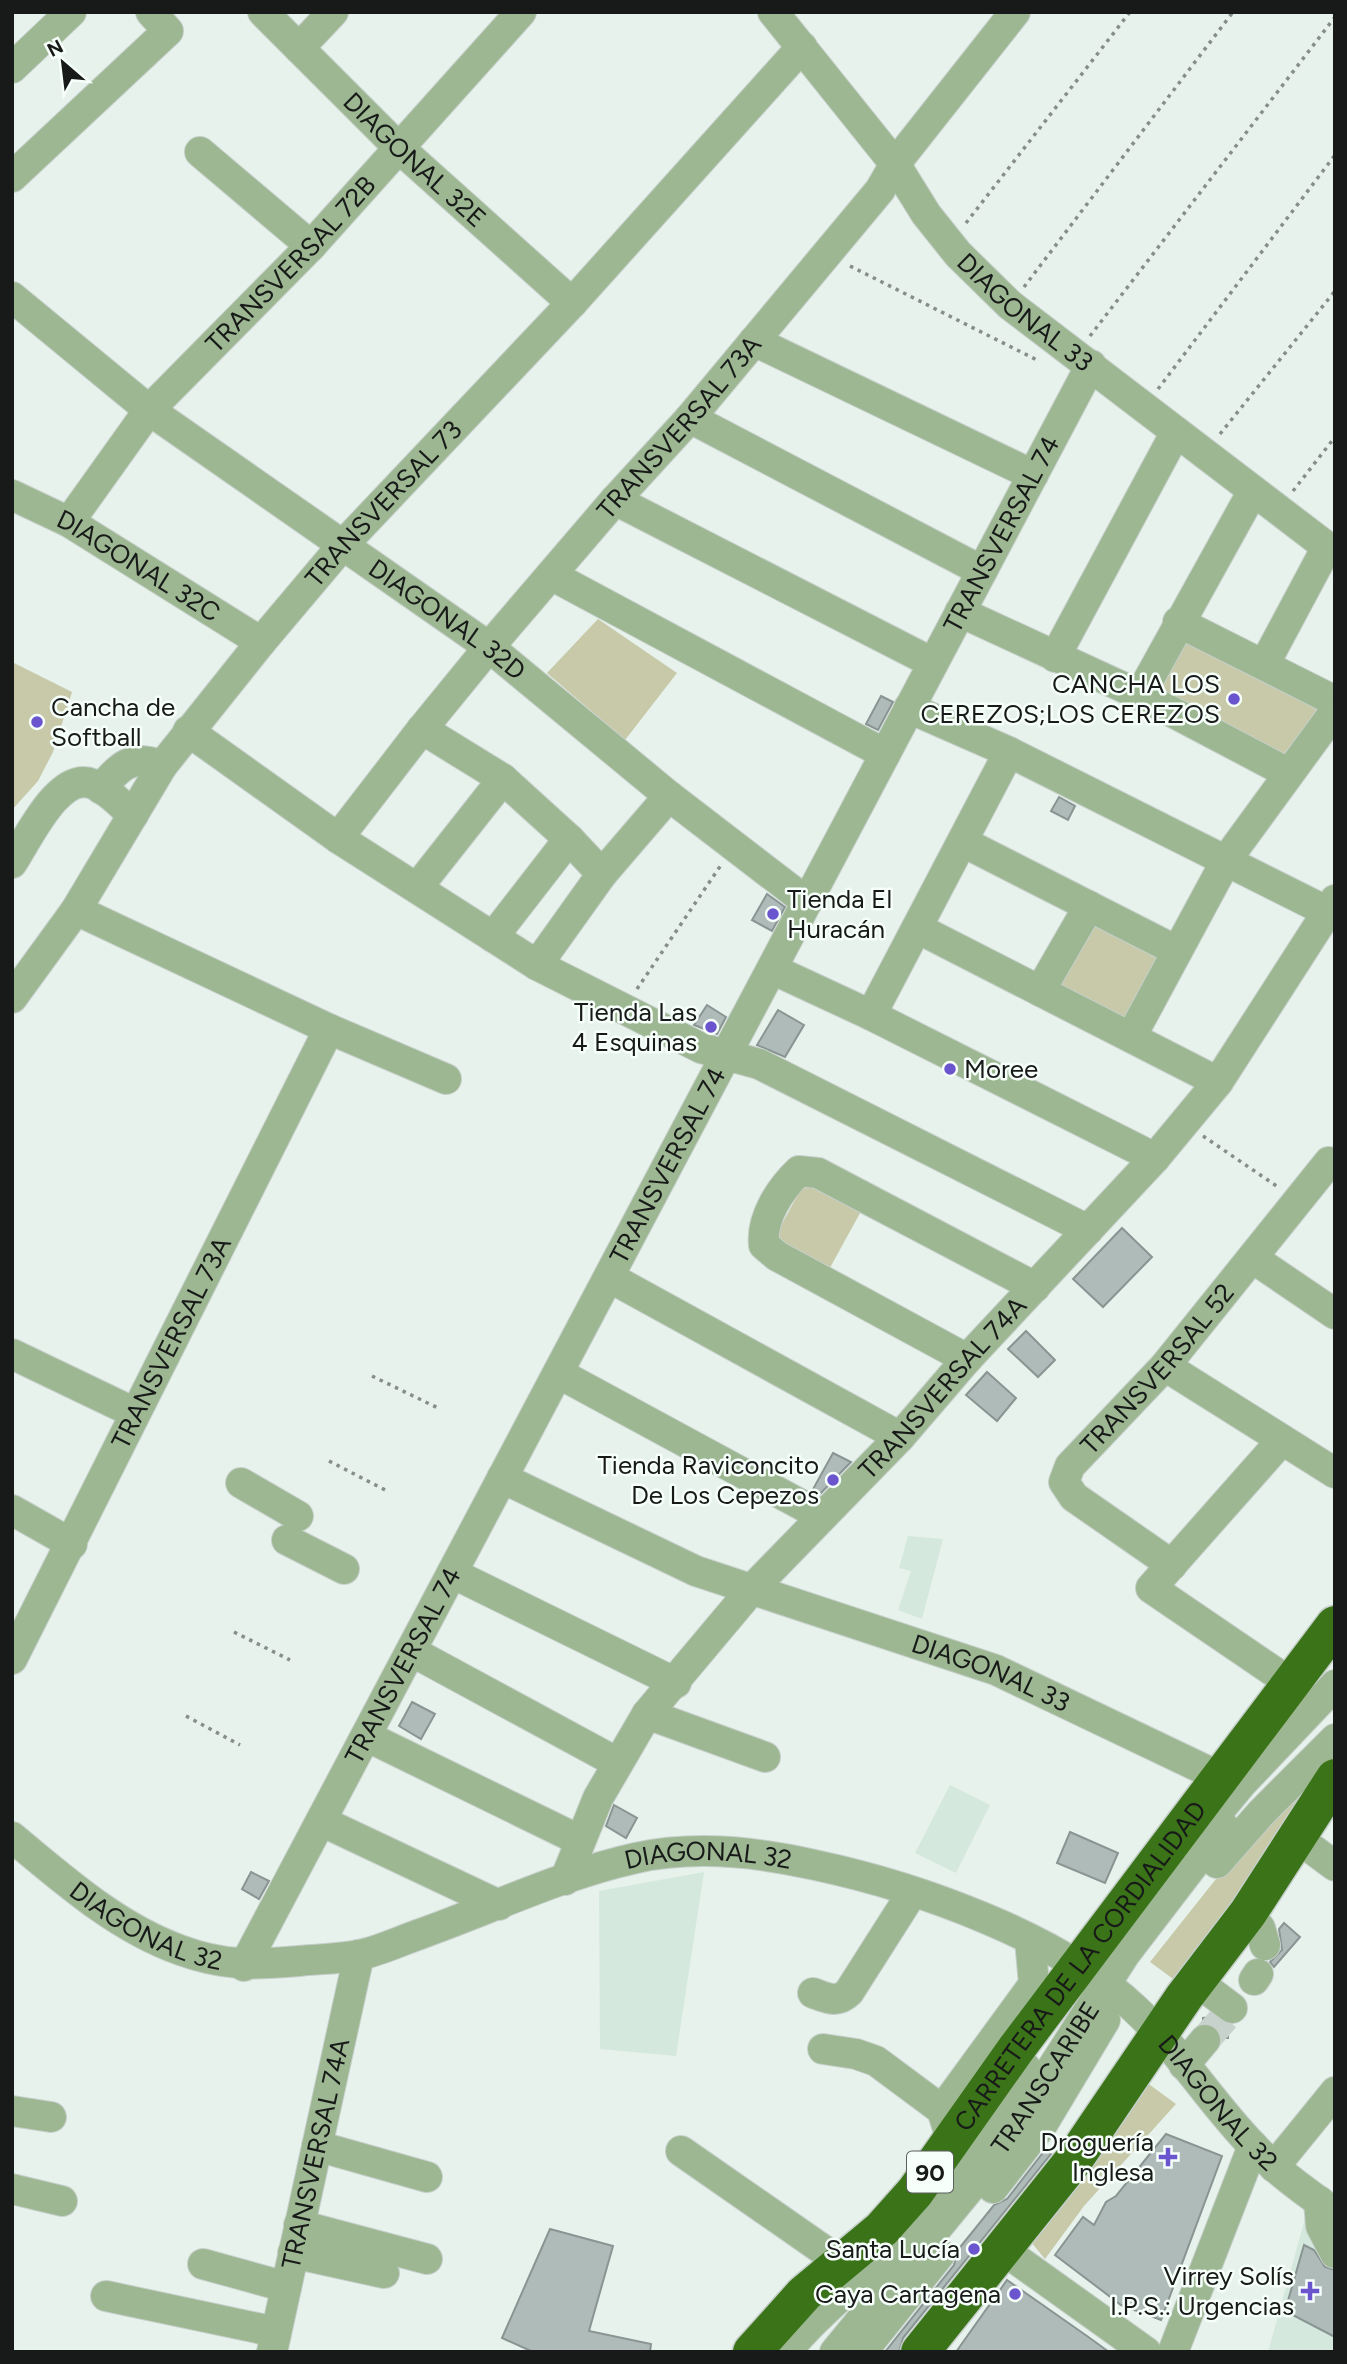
<svg xmlns="http://www.w3.org/2000/svg" width="1347" height="2364" font-family="Figtree,sans-serif">
  <style>
    .built { fill: #d5e8de }
    .green { fill: #c7c9a9 }
    .building { fill: #aebbb9; stroke: #899593; stroke-width: 2 }
    .lines { fill: none; stroke-linecap: round; stroke-linejoin: round }
    .minor-tunnel { stroke: #c8d2cc; stroke-width: 30; stroke-dasharray: 30 15; stroke-linecap: butt }
    .minor-casing { stroke: #c6cfca; stroke-width: 32 }
    .highway-casing { stroke: #c6cfca; stroke-width: 41 }
    .path { stroke: #878e8a; stroke-width: 3.5; stroke-dasharray: 3.5 5; stroke-linecap: butt }
    .minor { stroke: #9cb791; stroke-width: 30 }
    .highway { stroke: #3b7319; stroke-width: 38 }
    .poi-dot { fill: #6b55ce; stroke: #f6fffa; stroke-width: 2.5 }
    .labels { text-anchor: middle; dominant-baseline: central; stroke-width: 5; stroke-linejoin: round; paint-order: stroke }
    .shield { fill: #f6fffa; stroke: #5a5f5c; stroke-width: 2 }
    .shield-label { font-size: 24px; font-weight: bold; fill: #171a18 }
    .street-label { font-size: 26px; fill: #171a18; stroke: #f6fffa }
    .poi-label { font-size: 26px; fill: #171a18; stroke: #f6fffa; text-anchor: end }
  </style>
  <rect width="100%" height="100%" fill="#e7f2ec"/>
  <!-- built -->
  <g class="built">
    <path d="M908,1536L943,1539L922,1619L898,1610L911,1571L899,1568Z"/>
    <path d="M950,1785L990,1805L956,1873L915,1853Z"/>
    <path d="M704,1872L676,2056L600,2049L599,1891Z"/>
    <path d="M1306,2215L1335,2234V2352H1268Z"/>
  </g>
  <!-- green -->
  <g class="green">
    <path d="M598,619L677,673L625,740L547,673Z"/>
    <path d="M1184,633L1331,705L1284,767L1150,696Z"/>
    <path d="M12,662L72,692L53,752L38,781L12,810Z"/>
    <path d="M1088,914L1162,953L1121,1022L1050,987Z"/>
    <path d="M809,1174L865,1204L826,1275L771,1244Z"/>
    <path d="M1335,1749L1180,1984L1150,1962L1231,1860Z"/>
    <path d="M1146,2082L1176,2104L1084,2206L1045,2259L1031,2242Z"/>
  </g>
  <!-- building -->
  <g class="building">
    <path d="M881,696L893,702L878,730L866,724Z"/>
    <path d="M1059,797L1075,806L1068,820L1051,811Z"/>
    <path d="M767,894L785,907L772,931L752,920Z"/>
    <path d="M707,1005L726,1017L717,1034L694,1025Z"/>
    <path d="M778,1010L804,1025L785,1057L757,1045Z"/>
    <path d="M1122,1228L1152,1257L1103,1307L1073,1279Z"/>
    <path d="M1026,1331L1055,1360L1038,1377L1008,1349Z"/>
    <path d="M987,1372L1016,1398L997,1421L966,1395Z"/>
    <path d="M833,1453L851,1462L819,1495L812,1491Z"/>
    <path d="M412,1702L435,1714L421,1739L399,1726Z"/>
    <path d="M614,1805L637,1818L626,1838L606,1826Z"/>
    <path d="M1070,1832L1118,1853L1105,1883L1057,1863Z"/>
    <path d="M251,1872L269,1881L259,1899L242,1889Z"/>
    <path d="M1284,1923L1300,1937L1274,1967L1270,1962L1282,1950L1279,1929Z"/>
    <path d="M1214,2017L1227,2024L1228,2038H1222L1216,2026L1203,2023V2018Z"/>
    <path d="M1166,2134L1222,2156L1161,2320L1121,2305L1055,2255L1083,2217L1094,2225L1106,2202L1116,2196Z"/>
    <path d="M1045,2150L1051,2154L903,2338L899,2352H885L954,2265L957,2251L994,2205L1007,2199Z"/>
    <path d="M550,2229L613,2246L589,2331L651,2344L650,2352H533L502,2338Z"/>
    <path d="M1304,2245L1314,2250L1325,2267L1335,2270V2337L1285,2311Z"/>
    <path d="M1007,2280L1087,2336L1109,2352H956Z"/>
  </g>
  <g class="lines">
    <!-- minor-tunnel -->
    <path class="minor-tunnel" d="M1205,2040L1226,2016"/>
    <defs>
      <g id="minor">
        <path id="s1" d="M263,12L399,148L572,303"/>
        <path id="s2" d="M773,12L895,164L926,214L958,254L1010,305L1335,553"/>
        <path d="M299,48L333,12"/>
        <path d="M12,68L71,12"/>
        <path d="M200,152L311,246"/>
        <path d="M12,177L168,31L151,12"/>
        <path id="s3" d="M12,297L149,410L489,647L669,796L807,902"/>
        <path d="M754,341L1033,475"/>
        <path d="M690,418L982,571"/>
        <path id="s4" d="M12,495L69,522L261,642"/>
        <path d="M615,500L933,663"/>
        <path id="s5" d="M69,522L149,410L311,246L521,12"/>
        <path d="M551,575L885,754"/>
        <path d="M960,612L1140,695L1288,773"/>
        <path d="M1178,622L1335,701"/>
        <path d="M1055,657L1176,432"/>
        <path d="M1264,665L1327,547"/>
        <path d="M1140,695L1253,491"/>
        <path d="M909,708L1009,752L1326,911"/>
        <path d="M422,729L503,779L569,839L602,874"/>
        <path d="M188,731L338,838L537,965L701,1048L759,1064L1088,1230"/>
        <path d="M101,789C119,766 133,753 162,766"/>
        <path id="s6" d="M338,838L422,729L489,647L615,500L690,418L880,190L895,164L1015,12"/>
        <path d="M963,842L1177,951"/>
        <path d="M12,863C28,839 59,770 93,784C108,790 121,805 133,815"/>
        <path d="M417,888L503,779"/>
        <path d="M76,910L329,1029L446,1079"/>
        <path d="M917,928L1218,1082"/>
        <path d="M493,937L569,839"/>
        <path d="M537,965L602,874L669,796"/>
        <path d="M772,969L871,1015L1155,1158"/>
        <path d="M1040,991L1089,906"/>
        <path id="s7" d="M12,998L76,910L162,766L261,642L342,546L572,303L802,47"/>
        <path d="M871,1015L1009,752"/>
        <path d="M1131,1037L1227,859L1335,711"/>
        <path d="M1254,1259L1335,1314"/>
        <path d="M609,1277L900,1437"/>
        <path d="M12,1354L135,1413"/>
        <path d="M967,1359L777,1256L764,1245C761,1218 780,1189 799,1171L818,1173L1035,1287"/>
        <path d="M1165,1366L1335,1473"/>
        <path d="M558,1373L822,1516"/>
        <path d="M1282,1440L1151,1588L1292,1684"/>
        <path id="s8" d="M502,1478L696,1571L996,1670L1220,1777"/>
        <path d="M241,1483L298,1516"/>
        <path d="M12,1510L72,1544"/>
        <path d="M287,1540L344,1569"/>
        <path id="s9" d="M1172,1565L1074,1497L1064,1482L1070,1466L1165,1366L1329,1162"/>
        <path d="M452,1573L676,1683"/>
        <path d="M411,1651L616,1762"/>
        <path id="s10" d="M12,1659L329,1029"/>
        <path d="M647,1714L765,1757"/>
        <path d="M366,1736L579,1840"/>
        <path d="M321,1821L499,1905"/>
        <path d="M1198,1836L1242,1783L1335,1685"/>
        <path id="s11" d="M12,1837C64,1880 116,1927 180,1950C223,1966 254,1965 299,1961C318,1959 340,1959 359,1955C380,1951 402,1940 423,1933C493,1908 563,1874 636,1858C694,1845 758,1852 815,1865C918,1887 1059,1937 1135,2009C1179,2050 1211,2103 1253,2146C1277,2172 1306,2192 1335,2213"/>
        <path d="M1308,1846L1335,1866"/>
        <path d="M1217,1863L1262,1812L1335,1739"/>
        <path id="s12" d="M565,1880L598,1798L647,1714L752,1589L900,1437L967,1359L1155,1158L1218,1082L1335,900"/>
        <path d="M1248,1913L1260,1928L1265,1945"/>
        <path id="s13" d="M244,1966L1091,365"/>
        <path d="M1254,1980L1258,1974"/>
        <path d="M1196,1981L1232,2008"/>
        <path d="M813,1993C827,1998 837,2004 849,1992L912,1893"/>
        <path d="M823,2049L856,2054L876,2061L942,2110L948,2129"/>
        <path d="M1184,2065L1205,2040"/>
        <path d="M942,2110L1034,1984L1030,1940"/>
        <path d="M12,2111L51,2117"/>
        <path d="M317,2146L427,2177"/>
        <path d="M681,2151L842,2263"/>
        <path d="M1274,2167L1335,2092"/>
        <path d="M993,2188L1042,2125L1105,2020"/>
        <path d="M12,2189L62,2201"/>
        <path d="M1319,2201L1321,2226L1335,2253"/>
        <path d="M299,2225L427,2259"/>
        <path d="M1002,2249L1146,2352"/>
        <path d="M293,2253L384,2273"/>
        <path d="M203,2264L286,2287"/>
        <path d="M106,2296L276,2332"/>
        <path id="s14" d="M272,2352L359,1955"/>
        <path d="M786,2352C818,2312 861,2281 896,2243C945,2188 984,2127 1025,2067"/>
        <path id="s15" d="M835,2352L978,2178L1015,2126L1125,1954L1223,1826"/>
        <path d="M862,2352L940,2254"/>
        <path d="M1173,2352L1253,2146"/>
      </g>
      <g id="highway">
        <path id="s16" d="M752,2352L804,2294L882,2229L915,2192L1016,2049L1335,1625"/>
        <path d="M920,2352L1073,2161L1184,1997L1248,1913L1335,1778"/>
      </g>
    </defs>
    <!-- minor casing -->
    <use href="#minor" class="minor-casing"/>
    <!-- highway casing -->
    <use href="#highway" class="highway-casing"/>
    <!-- path -->
    <g class="path">
      <path d="M966,223L1130,12"/>
      <path d="M850,266L1037,360"/>
      <path d="M1024,287L1233,12"/>
      <path d="M1090,336L1335,17"/>
      <path d="M1158,389L1335,155"/>
      <path d="M1220,434L1335,291"/>
      <path d="M1293,491L1335,437"/>
      <path d="M637,989L721,865"/>
      <path d="M1203,1136L1278,1187"/>
      <path d="M372,1376L438,1408"/>
      <path d="M329,1461L389,1492"/>
      <path d="M234,1632L290,1660"/>
      <path d="M186,1716L240,1745"/>
    </g>
    <!-- minor -->
    <use href="#minor" class="minor"/>
    <!-- highway -->
    <use href="#highway" class="highway"/>
  </g>
  <!-- markers -->
  <g class="poi-dot">
    <circle cx="1234" cy="699" r="7"/>
    <circle cx="37" cy="722" r="7"/>
    <circle cx="773" cy="914" r="7"/>
    <circle cx="711" cy="1027" r="7"/>
    <circle cx="950" cy="1069" r="7"/>
    <circle cx="833" cy="1480" r="7"/>
    <path d="M1164.5 2146.5h7v7h7v7h-7v7h-7v-7h-7v-7h7z"/>
    <circle cx="974" cy="2249" r="7"/>
    <path d="M1306.5 2280.5h7v7h7v7h-7v7h-7v-7h-7v-7h7z"/>
    <circle cx="1015" cy="2294" r="7"/>
  </g>
  <g class="labels">
    <!-- shield labels -->
    <rect class="shield" x="907" y="2151.5" width="46" height="41" rx="5"/>
    <g class="shield-label">
      <text x="930" y="2172">90</text>
    </g>
    <!-- street labels -->
    <g class="street-label">
      <text stroke="none"><textPath href="#s1" startOffset="212">DIAGONAL 32E</textPath></text>
      <text stroke="none"><textPath href="#s5" startOffset="341">TRANSVERSAL 72B</textPath></text>
      <text stroke="none"><textPath href="#s2" startOffset="394">DIAGONAL 33</textPath></text>
      <text stroke="none"><textPath href="#s6" startOffset="534">TRANSVERSAL 73A</textPath></text>
      <text stroke="none"><textPath href="#s7" startOffset="620">TRANSVERSAL 73</textPath></text>
      <text stroke="none"><textPath href="#s13" startOffset="1620">TRANSVERSAL 74</textPath></text>
      <text stroke="none"><textPath href="#s4" startOffset="145">DIAGONAL 32C</textPath></text>
      <text stroke="none"><textPath href="#s3" startOffset="542">DIAGONAL 32D</textPath></text>
      <text stroke="none"><textPath href="#s13" startOffset="906">TRANSVERSAL 74</textPath></text>
      <text stroke="none"><textPath href="#s10" startOffset="354">TRANSVERSAL 73A</textPath></text>
      <text stroke="none"><textPath href="#s9" startOffset="285">TRANSVERSAL 52</textPath></text>
      <text stroke="none"><textPath href="#s12" startOffset="626">TRANSVERSAL 74A</textPath></text>
      <text stroke="none"><textPath href="#s13" startOffset="340">TRANSVERSAL 74</textPath></text>
      <text stroke="none"><textPath href="#s8" startOffset="527">DIAGONAL 33</textPath></text>
      <text stroke="none"><textPath href="#s11" startOffset="751">DIAGONAL 32</textPath></text>
      <text stroke="none"><textPath href="#s11" startOffset="163">DIAGONAL 32</textPath></text>
      <text stroke="none"><textPath href="#s16" startOffset="509">CARRETERA DE LA CORDIALIDAD</textPath></text>
      <text stroke="none"><textPath href="#s15" startOffset="346">TRANSCARIBE</textPath></text>
      <text stroke="none"><textPath href="#s11" startOffset="1339">DIAGONAL 32</textPath></text>
      <text stroke="none"><textPath href="#s14" startOffset="203">TRANSVERSAL 74A</textPath></text>
    </g>
    <!-- poi labels -->
    <g class="poi-label">
      <text x="1220" y="684">CANCHA LOS<tspan x="1220" dy="30">CEREZOS;LOS CEREZOS</tspan></text>
      <text x="51" y="707" text-anchor="start">Cancha de<tspan x="51" dy="30">Softball</tspan></text>
      <text x="787" y="899" text-anchor="start">Tienda El<tspan x="787" dy="30">Huracán</tspan></text>
      <text x="697" y="1012">Tienda Las<tspan x="697" dy="30">4 Esquinas</tspan></text>
      <text x="964" y="1069" text-anchor="start">Moree</text>
      <text x="819" y="1465">Tienda Raviconcito<tspan x="819" dy="30">De Los Cepezos</tspan></text>
      <text x="1154" y="2142">Droguería<tspan x="1154" dy="30">Inglesa</tspan></text>
      <text x="960" y="2249">Santa Lucía</text>
      <text x="1294" y="2276">Virrey Solís<tspan x="1294" dy="30">I.P.S.: Urgencias</tspan></text>
      <text x="1001" y="2294">Caya Cartagena</text>
    </g>
  </g>
  <!-- border -->
  <rect width="1347" height="2364" fill="none" stroke="#171a18" stroke-width="28"/>
  <!-- north arrow -->
  <g transform="translate(63 63) rotate(332)" stroke="#f6fffa" stroke-width="5" paint-order="stroke">
  <path d="M0-5L12 26L0 18L-12 26Z" fill="#171a18"/>
  <text y="-10" font-size="19" font-weight="bold" text-anchor="middle" fill="#171a18">N</text>
  </g>
</svg>
